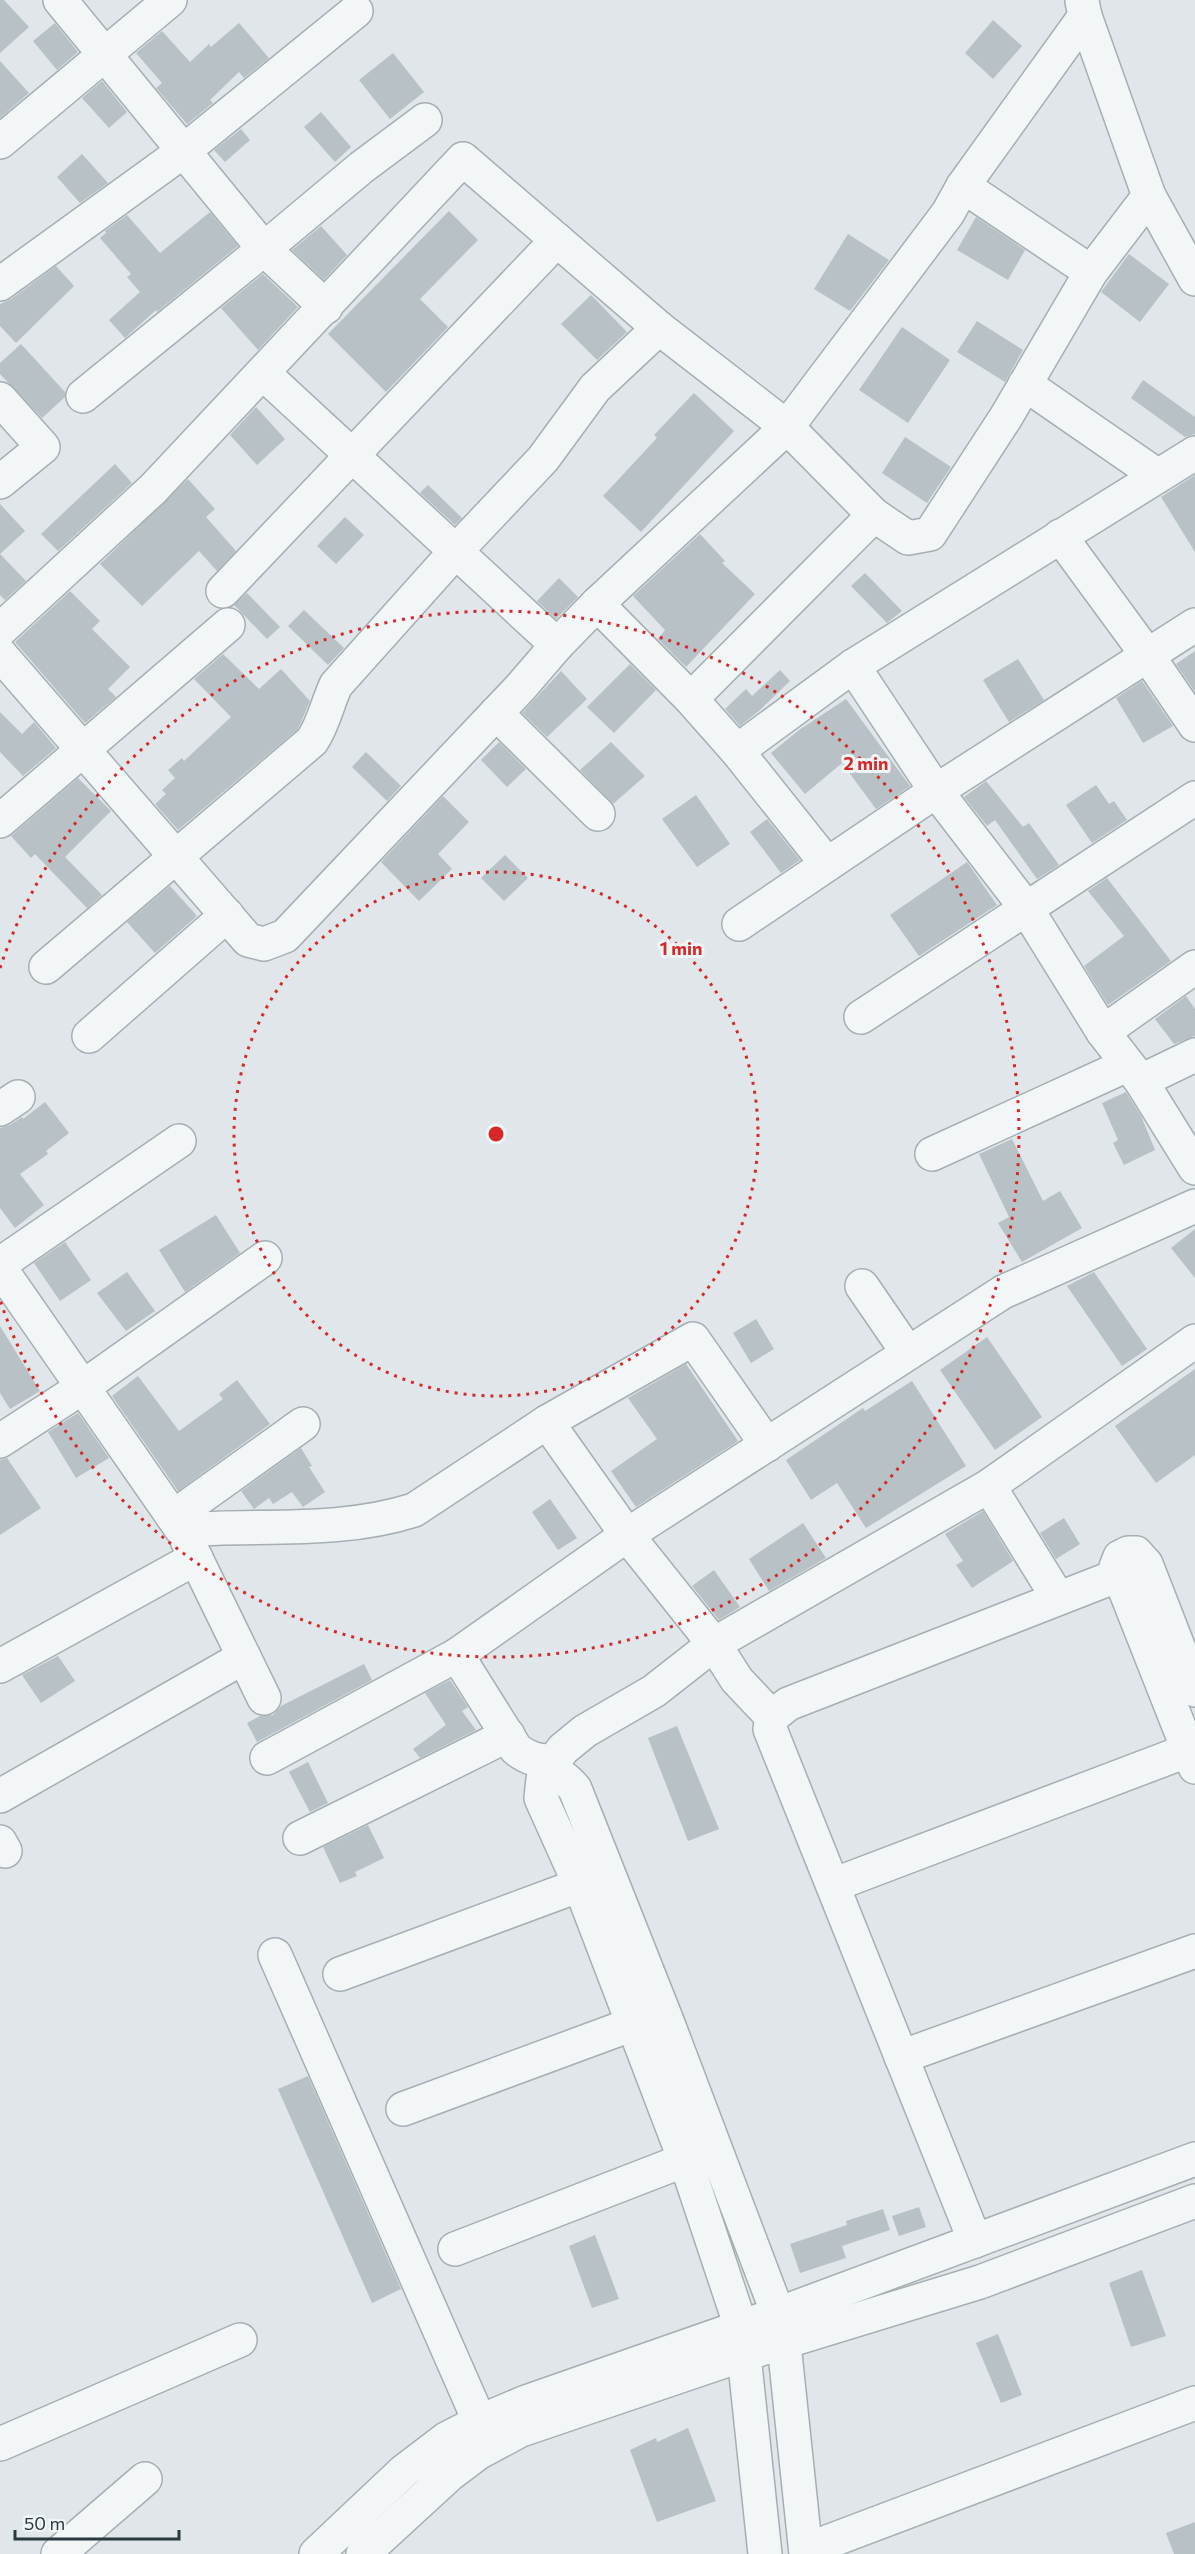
<svg xmlns="http://www.w3.org/2000/svg" width="1195" height="2554" font-family="Commissioner,sans-serif">
  <style>
    .building { fill: #b7c1c6 }
    .lines { fill: none; stroke-linecap: round; stroke-linejoin: round }
    .minor-casing { stroke: #a5afb3; stroke-width: 36 }
    .minor { stroke: #f3f6f7; stroke-width: 33 }
    .ring { fill: none; stroke: #d62828; stroke-width: 3; stroke-dasharray: 3 6 }
    .centre { fill: #d62828; stroke: #f0f5f6; stroke-width: 3 }
    .ring-label { font-size: 18px; text-anchor: middle; font-weight: bold; fill: #d62828; stroke: #f0f5f6; stroke-width: 6; stroke-linejoin: round; paint-order: stroke }
  </style>
  <rect width="100%" height="100%" fill="#e0e6e9"/>
  <!-- building -->
  <g class="building">
    <path d="M0,0H4L29,27L0,53Z"/>
    <path d="M993,20L1022,46L993,79L965,53Z"/>
    <path d="M55,23L78,52L57,70L33,41Z"/>
    <path d="M239,23L269,58L244,78L239,72L210,100L213,103L187,124L156,88L162,83L136,53L162,31L190,62L209,44L211,47Z"/>
    <path d="M393,53L424,92L390,119L359,80Z"/>
    <path d="M0,61L29,93L0,118Z"/>
    <path d="M102,81L127,112L109,128L82,98Z"/>
    <path d="M321,112L351,147L335,162L304,127Z"/>
    <path d="M241,129L250,140L225,162L214,150Z"/>
    <path d="M82,154L108,183L80,203L57,177Z"/>
    <path d="M449,211L478,240L420,299L448,327L386,392L328,334Z"/>
    <path d="M210,212L238,246L157,312L156,310L125,338L109,320L140,292L127,277L131,274L100,238L106,233L105,231L127,215L160,253Z"/>
    <path d="M976,217L1025,250L1008,280L957,250Z"/>
    <path d="M321,226L347,255L324,280L292,250Z"/>
    <path d="M848,234L889,260L850,311L814,289Z"/>
    <path d="M1129,254L1169,284L1140,322L1101,292Z"/>
    <path d="M56,266L74,286L16,343L0,326V304L11,299Z"/>
    <path d="M263,274L298,307L258,350L221,308Z"/>
    <path d="M591,295L627,332L597,360L561,324Z"/>
    <path d="M977,321L1023,350L1005,382L957,352Z"/>
    <path d="M902,327L950,360L908,423L859,390Z"/>
    <path d="M21,344L65,392V397L42,418L0,374V363Z"/>
    <path d="M1143,380L1195,417V434L1185,437L1131,398Z"/>
    <path d="M694,393L734,431L641,532L603,496L657,438L654,435Z"/>
    <path d="M256,407L285,439L257,465L230,435Z"/>
    <path d="M905,437L951,467L927,503L882,473Z"/>
    <path d="M115,464L132,483L58,551L41,534Z"/>
    <path d="M1195,475V552L1161,497Z"/>
    <path d="M188,479L215,509L206,517L236,551L217,571L199,551L142,606L100,564Z"/>
    <path d="M428,485L462,518L455,525L420,493Z"/>
    <path d="M0,504L25,531L0,554L26,581L5,600L0,595Z"/>
    <path d="M345,517L364,535L336,564L317,546Z"/>
    <path d="M700,534L725,561L722,563L755,594L686,667L658,639L665,630L633,596Z"/>
    <path d="M865,573L902,611L887,623L851,586Z"/>
    <path d="M559,578L578,597L556,619L537,601Z"/>
    <path d="M70,591L100,621L92,629L130,667L108,689L116,697L85,723L15,642Z"/>
    <path d="M247,593L280,627L267,639L234,605Z"/>
    <path d="M304,610L344,648L328,665L288,626Z"/>
    <path d="M1195,651V692L1176,664Z"/>
    <path d="M223,654L259,689L281,669L310,701L298,729L178,830L155,804L166,794L162,790L175,778L168,770L182,758L184,761L231,717L194,679Z"/>
    <path d="M1018,659L1044,700L1009,722L983,680Z"/>
    <path d="M630,664L656,690L614,733L587,707Z"/>
    <path d="M780,670L790,681L759,711L740,726L725,709L746,689L752,696Z"/>
    <path d="M561,671L587,699L547,737L522,713Z"/>
    <path d="M1142,681L1173,726L1143,743L1116,698Z"/>
    <path d="M846,699L910,786L876,809L842,763L805,794L771,753L799,730Z"/>
    <path d="M0,712L22,734L34,722L56,748L23,776L0,752Z"/>
    <path d="M499,742L526,769L507,787L481,760Z"/>
    <path d="M611,742L645,776L613,804L580,770Z"/>
    <path d="M366,752L401,786L387,801L352,767Z"/>
    <path d="M78,778L111,811L65,857L102,895L87,908L35,854L31,858L11,836Z"/>
    <path d="M986,781L1023,827L1029,823L1059,865L1037,879L995,820L987,826L964,797Z"/>
    <path d="M1096,785L1109,804L1114,801L1127,820L1092,843L1066,805Z"/>
    <path d="M696,795L730,844L697,867L662,819Z"/>
    <path d="M443,796L469,822L438,854L452,869L419,901L381,862Z"/>
    <path d="M767,819L800,860L781,873L750,832Z"/>
    <path d="M505,855L528,878L504,901L481,878Z"/>
    <path d="M967,862L997,905L919,956L890,915Z"/>
    <path d="M1107,878L1171,961L1108,1005L1084,966L1124,936L1088,891Z"/>
    <path d="M170,886L197,916L155,953L127,922Z"/>
    <path d="M1186,996L1195,1009V1036L1174,1044L1155,1019Z"/>
    <path d="M1126,1092L1141,1116L1155,1150L1124,1165L1113,1143L1118,1140L1102,1103Z"/>
    <path d="M45,1102L69,1133L46,1151L48,1154L20,1174L44,1205L15,1228L0,1208V1128L10,1125L22,1117L23,1119Z"/>
    <path d="M1012,1139L1043,1201L1060,1191L1082,1228L1022,1262L998,1223L1009,1217L979,1154Z"/>
    <path d="M216,1215L240,1253L185,1292L159,1250Z"/>
    <path d="M1195,1229V1278L1171,1248Z"/>
    <path d="M65,1242L91,1280L60,1301L34,1263Z"/>
    <path d="M127,1272L155,1311L126,1331L97,1293Z"/>
    <path d="M1094,1272L1147,1349L1122,1366L1067,1286Z"/>
    <path d="M756,1319L774,1349L751,1363L733,1333Z"/>
    <path d="M0,1326L40,1391L10,1409L0,1393Z"/>
    <path d="M987,1337L1042,1417L995,1450L940,1370Z"/>
    <path d="M686,1364L738,1441L636,1507L611,1471L657,1439L628,1398Z"/>
    <path d="M1195,1369V1455L1156,1483L1115,1426Z"/>
    <path d="M138,1376L179,1431L223,1399L219,1394L237,1380L270,1424L178,1491L112,1396Z"/>
    <path d="M912,1381L966,1466L866,1528L837,1483L811,1500L786,1460L863,1408L865,1411Z"/>
    <path d="M78,1413L109,1458L76,1478L48,1432Z"/>
    <path d="M301,1448L312,1466L309,1467L325,1492L303,1507L292,1492L273,1504L269,1498L254,1509L241,1491Z"/>
    <path d="M7,1458L41,1508L0,1535V1460Z"/>
    <path d="M550,1499L577,1538L558,1550L532,1512Z"/>
    <path d="M983,1511L1013,1561L972,1588L956,1565L963,1561L945,1534Z"/>
    <path d="M1064,1518L1080,1544L1056,1559L1040,1533Z"/>
    <path d="M803,1523L826,1558L769,1591L749,1559Z"/>
    <path d="M714,1570L740,1607L719,1620L692,1586Z"/>
    <path d="M58,1656L75,1681L41,1703L22,1675Z"/>
    <path d="M364,1664L372,1680L257,1742L247,1723L260,1716L273,1715L281,1706Z"/>
    <path d="M450,1680L468,1707L462,1711L476,1730L420,1758L413,1749L446,1725L425,1693Z"/>
    <path d="M677,1726L719,1829L688,1841L648,1738Z"/>
    <path d="M308,1762L328,1803L310,1812L289,1772Z"/>
    <path d="M368,1825L384,1858L355,1872L357,1876L340,1883L323,1847Z"/>
    <path d="M308,2076L401,2289L372,2303L278,2089Z"/>
    <path d="M919,2207L926,2227L899,2236L892,2216Z"/>
    <path d="M883,2209L890,2230L842,2246L846,2258L800,2273L790,2244L847,2225L846,2221Z"/>
    <path d="M595,2235L619,2299L592,2308L569,2246Z"/>
    <path d="M1142,2270L1166,2336L1131,2347L1109,2283Z"/>
    <path d="M998,2334L1022,2395L1001,2403L976,2343Z"/>
    <path d="M688,2428L716,2501L657,2522L630,2450L656,2438L657,2442Z"/>
    <path d="M1195,2522V2554H1174L1166,2533Z"/>
  </g>
  <g class="lines">
    <defs>
      <g id="minor">
        <path d="M60,0L264,249L83,396"/>
        <path d="M1082,1L1085,16L1149,196L1195,279"/>
        <path d="M0,142L170,0"/>
        <path d="M963,186L1091,272"/>
        <path d="M0,284L185,150L356,11"/>
        <path d="M326,307L264,249L362,167L425,120"/>
        <path d="M263,373L557,645L597,604L787,427L948,213L963,186L1085,16"/>
        <path d="M1025,384L1158,476"/>
        <path d="M0,399L43,447L0,482"/>
        <path d="M1060,536L1148,656L1195,725"/>
        <path d="M223,591L557,240"/>
        <path d="M597,604L691,699L737,751L827,864"/>
        <path d="M0,630L153,489L463,159L659,328L787,427L874,515L908,538L930,534L1006,417L1091,272L1149,196"/>
        <path d="M0,654L248,940L264,944L285,936L520,688L557,645"/>
        <path d="M853,666L936,791L1026,908L1103,1032L1141,1081L1195,1168"/>
        <path d="M691,699L874,515"/>
        <path d="M496,713L598,814"/>
        <path d="M737,751L853,666L1195,453"/>
        <path d="M0,821L228,625"/>
        <path d="M739,924L936,791L1195,625"/>
        <path d="M46,967L312,741C324,723 327,704 336,685L456,551L543,459L595,388L659,328"/>
        <path d="M861,1017L1195,798"/>
        <path d="M1103,1032L1195,967"/>
        <path d="M89,1036L227,915"/>
        <path d="M1141,1081L1195,1055"/>
        <path d="M0,1109L18,1097"/>
        <path d="M932,1154L1127,1065"/>
        <path d="M0,1264L179,1141"/>
        <path d="M0,1268L182,1530C260,1524 339,1534 414,1510L547,1422L693,1339L767,1445"/>
        <path d="M862,1286L908,1353"/>
        <path d="M547,1422L627,1535L714,1644L737,1680L772,1717"/>
        <path d="M0,1441L83,1387L265,1258"/>
        <path d="M989,1486L1058,1598"/>
        <path d="M173,1517L303,1424"/>
        <path d="M187,1540L264,1698"/>
        <path d="M0,1666L196,1558"/>
        <path d="M1195,1690L1146,1564L1136,1553H1128L1120,1557L1116,1567L1195,1767"/>
        <path d="M267,1758L457,1655"/>
        <path d="M554,1761C539,1761 528,1759 516,1749L457,1655L627,1535L1003,1292L1195,1206"/>
        <path d="M550,1774L554,1761L563,1749L585,1731L654,1691L714,1644L989,1486L1195,1341"/>
        <path d="M0,1796L244,1657"/>
        <path d="M300,1838L508,1735"/>
        <path d="M0,1842L5,1851"/>
        <path d="M833,1885L1189,1750"/>
        <path d="M275,1955L489,2443"/>
        <path d="M340,1974L580,1885"/>
        <path d="M901,2057L1195,1951"/>
        <path d="M403,2109L633,2024"/>
        <path d="M975,2241L770,1729L772,1717L788,1704L1119,1575"/>
        <path d="M455,2249L685,2160"/>
        <path d="M0,2444L240,2340"/>
        <path d="M806,2550L1195,2403"/>
        <path d="M58,2554L145,2479"/>
        <path d="M316,2554L404,2471L446,2439L481,2421L526,2402L778,2314L1195,2159"/>
        <path d="M363,2554L450,2474L478,2453L521,2430L745,2354L980,2282L1195,2201"/>
        <path d="M765,2554L741,2327L688,2168L580,1885L541,1798L543,1779C556,1769 566,1778 575,1789L667,2021L778,2314L784,2344L806,2554"/>
      </g>
    </defs>
    <!-- minor casing -->
    <use href="#minor" class="minor-casing"/>
    <!-- minor -->
    <use href="#minor" class="minor"/>
  </g>
  <!-- distance rings -->
  <g class="ring">
    <circle cx="496" cy="1134" r="262"/>
    <path d="M0 968A523 523 0 1 1 0 1300"/>
  </g>
  <circle cx="496" cy="1134" r="9" class="centre"/>
  <g class="ring-label">
    <text x="866" y="770">2 min</text>
    <text x="681" y="955">1 min</text>
  </g>
  <!-- scale -->
  <path d="M15 2530v9h164v-9" fill="none" stroke="#293940" stroke-width="3"/>
  <text x="24" y="2530" font-size="18" fill="#293940" stroke="#f0f5f6" stroke-width="4.5" paint-order="stroke">50 m</text>
</svg>
